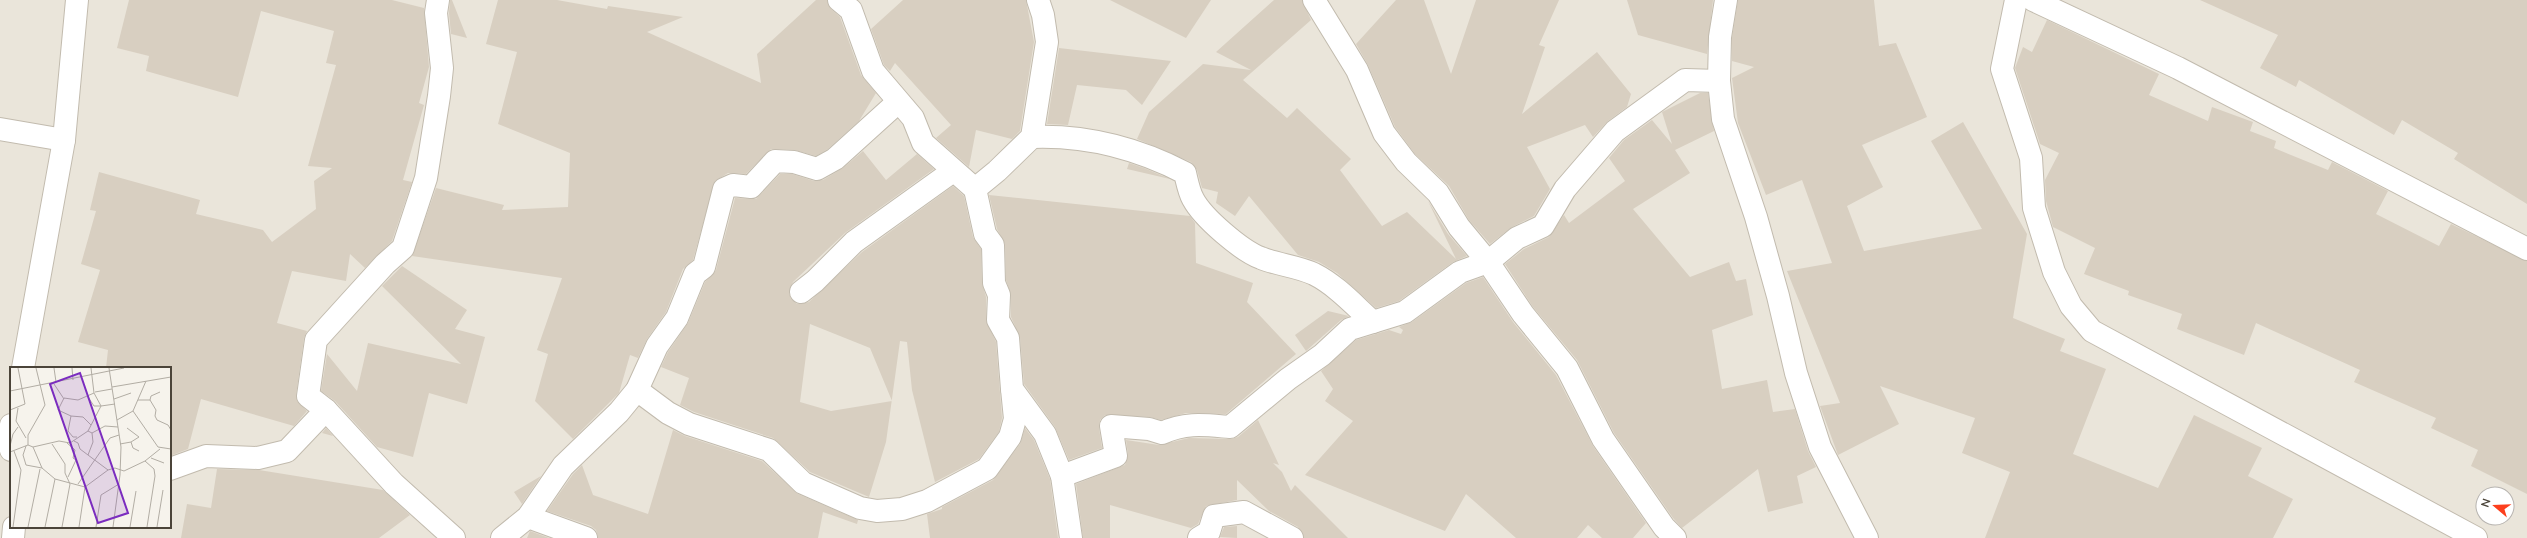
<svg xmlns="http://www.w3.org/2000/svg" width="2527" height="538" font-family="Mulish,sans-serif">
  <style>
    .residential { fill: #eae5da; fill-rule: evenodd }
    .building { fill: #d8cfc1; fill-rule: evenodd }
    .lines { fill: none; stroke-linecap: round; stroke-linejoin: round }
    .minor-casing { stroke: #c2bbae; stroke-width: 24 }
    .minor { stroke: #fff; stroke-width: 22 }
    .inset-road { fill: none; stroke: #b2ada4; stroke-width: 1 }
    .view { fill: #7b2cbf; fill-opacity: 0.15; stroke: #7b2cbf; stroke-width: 2 }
    .inset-edge { fill: none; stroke: #4b4439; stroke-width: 2 }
  </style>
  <rect width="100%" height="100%" fill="#f6f3ec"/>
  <!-- residential -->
  <path class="residential" d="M0,0H2527V538H0ZM11,368H170V527H11ZM2483,494H2507V518H2483Z"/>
  <!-- building -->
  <g class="building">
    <path d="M129,0H392L424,8L429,67L419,103L424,105L403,180L412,182L392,241L365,268L350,254L346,281L292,271L277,323L307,331L304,338L296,395L297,401L307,411L294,426L201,399L188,449L170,456V368H106L108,350L78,342L100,270L81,264L96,211L90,210L99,172L200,200L196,214L263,230L272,242L316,209L314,181L332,168L308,166L336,65L326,63L334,31L261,11L238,97L146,71L149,56L117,48Z"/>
    <path d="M450,0H452L467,38L451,34L449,13Z"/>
    <path d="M498,0H557L607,9L608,6L683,17L647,32L761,83L757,54L816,0H827L831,9L840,17L861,75L876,93L859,121L828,149L816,156L795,150L771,149L746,174L728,173L715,181L693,260L683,269L666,312L647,339L638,358L630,355L619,393L573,439L535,401L548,354L537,350L562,278L412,256L436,188L504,205L502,210L568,207L570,153L498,124L517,52L486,44Z"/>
    <path d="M903,0H1026L1034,42L1020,131L1012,139L976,130L969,167L936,138L951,125L895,63L890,71L884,65L871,29Z"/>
    <path d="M1110,0H1211L1186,38Z"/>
    <path d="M1274,0H1302L1311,20L1243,80L1287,118L1297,108L1351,159L1340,170L1382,226L1407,212L1456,259L1428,201L1448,234L1467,256L1453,262L1399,301L1376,308L1337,273L1319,262L1298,255L1249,196L1235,216L1216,203L1218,192L1202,188L1197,170L1191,162L1137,139L1149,112L1203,64L1251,70L1216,52Z"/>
    <path d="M1396,0H1424L1451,74L1476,0H1559L1539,45L1545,47L1522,114L1597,52L1631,94L1627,107L1608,121L1593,137L1585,125L1527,147L1550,189L1534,216L1512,227L1490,244L1469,220L1449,186L1415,154L1395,127L1368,65L1356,44Z"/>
    <path d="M1627,0H1713L1707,54L1638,35Z"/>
    <path d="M1738,0H1874L1879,46L1896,43L1927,117L1862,145L1883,187L1847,206L1864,251L1982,229L1931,141L1963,122L2027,234L2013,318L2065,339L2060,351L2106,369L2073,454L2158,488L2194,415L2262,448L2248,476L2293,499L2273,538H1985L2010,472L1962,453L1975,418L1880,386L1899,424L1838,455L1820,406L1840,403L1787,271L1832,263L1802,180L1766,195L1738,123L1732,78L1754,67L1732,61V38Z"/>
    <path d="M2200,0H2527V204L2454,159L2458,153L2402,120L2394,135L2299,80L2296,87L2260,68L2278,35Z"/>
    <path d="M2047,20L2159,74L2149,95L2208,121L2212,107L2253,122L2250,131L2276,141L2274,148L2328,170L2332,162L2388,191L2376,214L2439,246L2451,224L2527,261V494L2471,466L2478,450L2431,428L2436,418L2354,382L2360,370L2256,323L2244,355L2177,329L2182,314L2128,295L2129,291L2084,274L2095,248L2053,227L2046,201L2045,180L2059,153L2040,144L2015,68L2023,47L2032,52Z"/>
    <path d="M1059,48L1171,61L1142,105L1126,90L1077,85L1068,125L1047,124Z"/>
    <path d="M1700,93H1708L1714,131L1675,150L1690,173L1633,209L1690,277L1729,262L1736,281L1746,279L1753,315L1712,330L1722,389L1767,380L1773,412L1795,409L1808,451L1816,467L1797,476L1803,503L1768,512L1758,469L1682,528L1673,518L1614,433L1577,360L1533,307L1505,264L1524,249L1549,237L1564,215L1569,223L1625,181L1609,158L1624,140L1652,120L1672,144L1662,112Z"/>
    <path d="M863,151L886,180L917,154L934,169L845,233L793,282L789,293L791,299L797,304L809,302L862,252L953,186L964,196L973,237L981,249L982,283L986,297V320L996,342L1002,418L999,432L979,459L935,482L912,390L907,342L900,341L886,442L869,497L810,472L773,438L694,412L680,405L689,378L661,367L668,352L688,323L705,282L716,270L735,198L756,199L780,174H792L814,181L823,180L843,168ZM810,324L870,348L892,401L831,411L800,402Z"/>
    <path d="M1129,163L1144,168L1170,179L1127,169Z"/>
    <path d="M989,195L1190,216L1195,223L1196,263L1253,283L1247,302L1296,354L1226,414L1186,413L1161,420L1150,417L1105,415L1100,420L1099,428L1102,448L1069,460L1055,427L1024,384L1020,337L1011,317V295L1006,280L1005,244L997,229Z"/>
    <path d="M402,266L467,310L455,329L485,337L467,404L429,393L413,457L377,447L335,401L321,391L327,354L357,391L368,343L461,364L382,286Z"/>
    <path d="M1483,277L1513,322L1556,375L1593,446L1646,523L1633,538H1602L1588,525L1577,538H1516L1466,494L1445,531L1305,475L1353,421L1325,401L1333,389L1321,371L1356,340L1389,330L1401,334L1403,330L1399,327L1412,322L1466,283Z"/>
    <path d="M1328,311L1349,316L1341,320L1306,351L1295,335Z"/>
    <path d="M1258,420L1279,465L1273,463L1282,472L1291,491L1295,485L1348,538H1304L1298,527L1269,511L1237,480V500L1206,506L1198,524L1191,528L1110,505V538H1083L1076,484L1125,465L1128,454L1126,440L1159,445L1189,438L1230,439L1238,437Z"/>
    <path d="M326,428L333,436L322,433Z"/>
    <path d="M1025,428L1034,440L1050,479L1058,538H930L927,514L942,509V507L993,480L1020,444Z"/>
    <path d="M673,430L685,436L762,461L798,494L858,520L857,524L823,512L818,538H598L596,530L591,526L547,511L573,474L582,465L593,495L648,514Z"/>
    <path d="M217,469L259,470L383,490L410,515L379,538H181L187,504L211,508Z"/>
    <path d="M541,476L522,504L514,492Z"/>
    <path d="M1237,526V538L1220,537L1224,527Z"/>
    <path d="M530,531L549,538H527Z"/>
  </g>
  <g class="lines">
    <defs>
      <g id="minor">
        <path d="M438,0L436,13L442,68L439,96L426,178L403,248L385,264L316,340L308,396L326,410L394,484L454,538"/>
        <path d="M839,0L851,10L873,71L913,118L923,143L975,189"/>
        <path d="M1038,0L1043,15L1047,42L1032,137L997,171L975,189L985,234L993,245L994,283L999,295L998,320L1008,338L1012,389L1045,434L1062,476L1071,538"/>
        <path d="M1314,0L1357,70L1384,133L1406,162L1438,193L1459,227L1488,262L1523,314L1567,368L1603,439L1664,527L1675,538"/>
        <path d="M1726,0L1720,37L1719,81L1723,119L1756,217L1778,296L1796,373L1820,447L1867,538"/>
        <path d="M2016,0L2002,69L2031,158L2034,208L2054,272L2071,306L2092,331L2476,538"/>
        <path d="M2033,0L2178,68L2527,249"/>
        <path d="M0,129L64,140"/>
        <path d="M1032,137C1086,135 1137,148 1185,173C1187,181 1189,192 1193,199C1203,218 1242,251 1261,258C1278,265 1297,266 1314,274C1336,285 1354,305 1373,322"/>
        <path d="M801,292L815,281L854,242L953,171"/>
        <path d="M23,368L64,140L77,0"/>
        <path d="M637,390L668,413L689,424L769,450L803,483L860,508L877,511L902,509L927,501L987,469L1010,437L1015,419L1012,389"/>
        <path d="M11,425L8,439L11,450"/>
        <path d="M170,469L206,456L258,458L287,451L326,410"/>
        <path d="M1062,476L1116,456L1111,426L1149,429L1162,433C1186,422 1205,425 1230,427L1288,379L1322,355L1350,329L1405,312L1460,272L1488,262L1517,238L1543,226L1565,189L1615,131L1685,80L1719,81"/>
        <path d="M528,517L586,538"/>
        <path d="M13,538L14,527"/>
        <path d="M502,538L528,517L563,466L619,412L637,390L657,346L677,318L695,274L704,267L724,189L733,185L751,187L775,161L794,162L817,169L835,159L898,102"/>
        <path d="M1199,538L1209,532L1214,516L1244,512L1292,538"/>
      </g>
    </defs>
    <!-- minor casing -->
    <use href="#minor" class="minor-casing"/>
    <!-- minor -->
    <use href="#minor" class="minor"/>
  </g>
  <!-- overview -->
  <g transform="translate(10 367)">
    <rect width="161" height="161" fill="#f6f3ec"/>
    <path class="inset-road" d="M44,1L46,15M62,1L63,13M81,1L84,26L91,39L105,37M99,1L111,80L110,108L103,160M44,17L54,32M102,20L161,10M0,24L114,1M85,25L102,22M78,30L84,39H91M104,32L121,26M128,33H140L141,29L150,25M140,33L146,43L145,49L147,53L158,58L161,63M8,41L6,54L16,71M0,43L15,37L8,1M123,44L148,80L161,82M61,49L58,64L63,70H67M107,53L123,44L136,14M81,58L73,50L61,49L48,43L54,31L68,33L84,26M117,61L129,70L121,75M78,64L91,39M64,74L68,76L70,82L98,103M57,76L65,83L63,91L66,93L58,110M42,77L55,97V106L60,117L52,160M110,77L121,75L123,81L129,84M18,78V68L35,38L26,1M0,79L3,67L8,60M16,79L13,88L16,98L32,101L45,112L75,120L69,160M23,80L32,101M0,85L18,78L23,80L49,74L60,76L78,64L82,66L95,59L108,60M78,88L83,75L82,66M141,91L154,96M68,117L100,71L109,68M75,120L98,103L105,101L114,104L135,94M3,160L11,103L4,84M18,160L30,102M35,160L45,112M86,160L91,128L109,117M120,160L126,124M137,160L145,109L144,102L135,94L150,82M147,160L153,123"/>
    <path class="view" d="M70,6L118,146L88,156L40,17Z"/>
    <rect width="161" height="161" class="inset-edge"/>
  </g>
  <!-- north arrow -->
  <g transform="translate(2495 506) rotate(289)"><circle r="19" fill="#ffffff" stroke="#b7b4b0"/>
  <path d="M0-3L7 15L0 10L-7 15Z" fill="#fc3f1d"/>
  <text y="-6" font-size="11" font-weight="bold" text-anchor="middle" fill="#4b4439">N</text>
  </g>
</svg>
